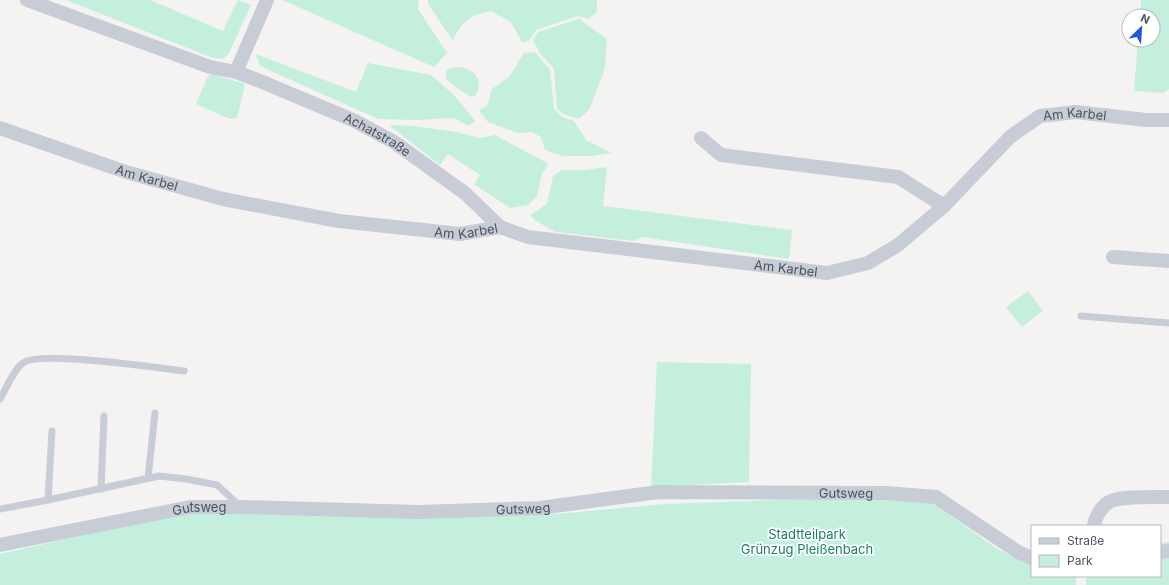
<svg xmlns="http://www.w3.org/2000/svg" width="1169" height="585" font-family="Inter,sans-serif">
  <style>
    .green { fill: #c4efdc }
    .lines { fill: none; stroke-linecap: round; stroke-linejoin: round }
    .lane { stroke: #c7ccd6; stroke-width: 7 }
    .street { stroke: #c7ccd6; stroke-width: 14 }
    .labels { text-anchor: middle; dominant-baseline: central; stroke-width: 3.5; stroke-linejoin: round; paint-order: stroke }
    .street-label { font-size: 13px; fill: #4a5260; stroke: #fff }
    .park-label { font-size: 13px; fill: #1b815f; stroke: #fff }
  </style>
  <rect width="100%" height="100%" fill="#f4f3f2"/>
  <!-- green -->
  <g class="green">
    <path d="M66,0H150L223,31L238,0L251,5L228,55L223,59L213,58Z"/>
    <path d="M282,0H419L418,9L447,53L434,67Z"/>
    <path d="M428,0H597V12L588,19L578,16L536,30L529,41L522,42L511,22L491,11C469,16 462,20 453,41L428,4Z"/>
    <path d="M1141,0H1169V89L1163,93L1134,91L1138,40H1153V16H1140Z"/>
    <path d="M579,19L607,39L605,68L589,110L578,119L563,114L557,108L554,69L540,53L533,40L538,32Z"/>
    <path d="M535,52L550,70L554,109L562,117L574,121L586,140L612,153L592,156H563L545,150L541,137L532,132L517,133L488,122L479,110L487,106L492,89L509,77L524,53Z"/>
    <path d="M256,54L356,92L368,63L431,75L455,96L475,121L469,126L453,118L416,120L378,119L260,66Z"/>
    <path d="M459,67C474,69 484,80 476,95L471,97L460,90L446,79V71L451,68Z"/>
    <path d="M212,74L245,84L237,118L230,119L196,104L208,76Z"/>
    <path d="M389,125L413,126L456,132L480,138L495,135L549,164L542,173L537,196L528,205L510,208L474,184L480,175L448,154L440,165Z"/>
    <path d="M607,167L603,206L792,230L789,259L643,237L633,241L556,232L536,221L530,215L547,204L553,176L562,170H585Z"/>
    <path d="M1028,291L1043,311L1022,327L1006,307Z"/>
    <path d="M657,362L751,364L749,482L651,487Z"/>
    <path d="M833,498L932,502L997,549L1032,565V576H1076V585H0V554L177,514L248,513L401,516L556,514L665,504Z"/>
    <path d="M1169,542V585H1086V576H1160V543Z"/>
  </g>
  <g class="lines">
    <!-- lane -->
    <g class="lane">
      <path d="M1081,316L1169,323"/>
      <path d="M0,399C6,389 14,369 23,363C39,350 158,368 184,371"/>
      <path d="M148,478L155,413"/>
      <path d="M101,489L104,416"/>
      <path d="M48,500L52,431"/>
      <path d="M0,509L48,500L159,476L186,479L217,485L240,506"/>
    </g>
    <!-- street -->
    <g class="street">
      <path id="s1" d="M27,0L210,67L236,72L260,81L355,121L394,142L466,194L500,227"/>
      <path d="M236,72L267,0"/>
      <path id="s2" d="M0,128L126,172L223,199L339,221L460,234L500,227L528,237L827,273L868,263L898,245L944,206L1010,137L1040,116L1076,112L1146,120H1169"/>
      <path d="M701,138L721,155L898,177L944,206"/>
      <path d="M1113,257L1169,261"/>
      <path d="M1094,526C1095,517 1101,507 1109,502C1118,496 1156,497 1169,497"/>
      <path id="s3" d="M0,545L190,507H242L418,512L540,508L658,492L886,493L936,497L1018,552L1032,558"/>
      <path d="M1160,552L1169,551"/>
    </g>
  </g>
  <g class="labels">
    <!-- street labels -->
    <g class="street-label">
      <text stroke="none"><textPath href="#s2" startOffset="1150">Am Karbel</textPath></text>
      <text stroke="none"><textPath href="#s1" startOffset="376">Achatstraße</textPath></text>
      <text stroke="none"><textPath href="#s2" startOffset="155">Am Karbel</textPath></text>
      <text stroke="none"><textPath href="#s2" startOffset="480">Am Karbel</textPath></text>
      <text stroke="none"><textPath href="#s2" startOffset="804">Am Karbel</textPath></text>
      <text stroke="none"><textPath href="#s3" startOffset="851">Gutsweg</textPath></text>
      <text stroke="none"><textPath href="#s3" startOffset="527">Gutsweg</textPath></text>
      <text stroke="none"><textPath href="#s3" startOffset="203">Gutsweg</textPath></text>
    </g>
    <!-- park labels -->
    <g class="park-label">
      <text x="807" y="534">Stadtteilpark<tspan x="807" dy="15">Grünzug Pleißenbach</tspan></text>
    </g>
  </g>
  <!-- legend -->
  <rect x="1031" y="525" width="130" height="52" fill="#ffffff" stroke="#b7babf"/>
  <rect x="1039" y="538" width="20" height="6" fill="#c7ccd6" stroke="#b7babf"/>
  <text x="1067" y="545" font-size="12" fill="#4a5260">Straße</text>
  <rect x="1039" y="555" width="20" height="12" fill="#c4efdc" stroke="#b7babf"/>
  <text x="1067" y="565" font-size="12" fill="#4a5260">Park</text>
  <!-- north arrow -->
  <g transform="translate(1141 28) rotate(25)"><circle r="19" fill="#ffffff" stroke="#b7babf"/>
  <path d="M0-3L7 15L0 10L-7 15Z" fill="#2054e1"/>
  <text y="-6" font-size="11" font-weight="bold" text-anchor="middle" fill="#4a5260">N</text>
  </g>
</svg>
